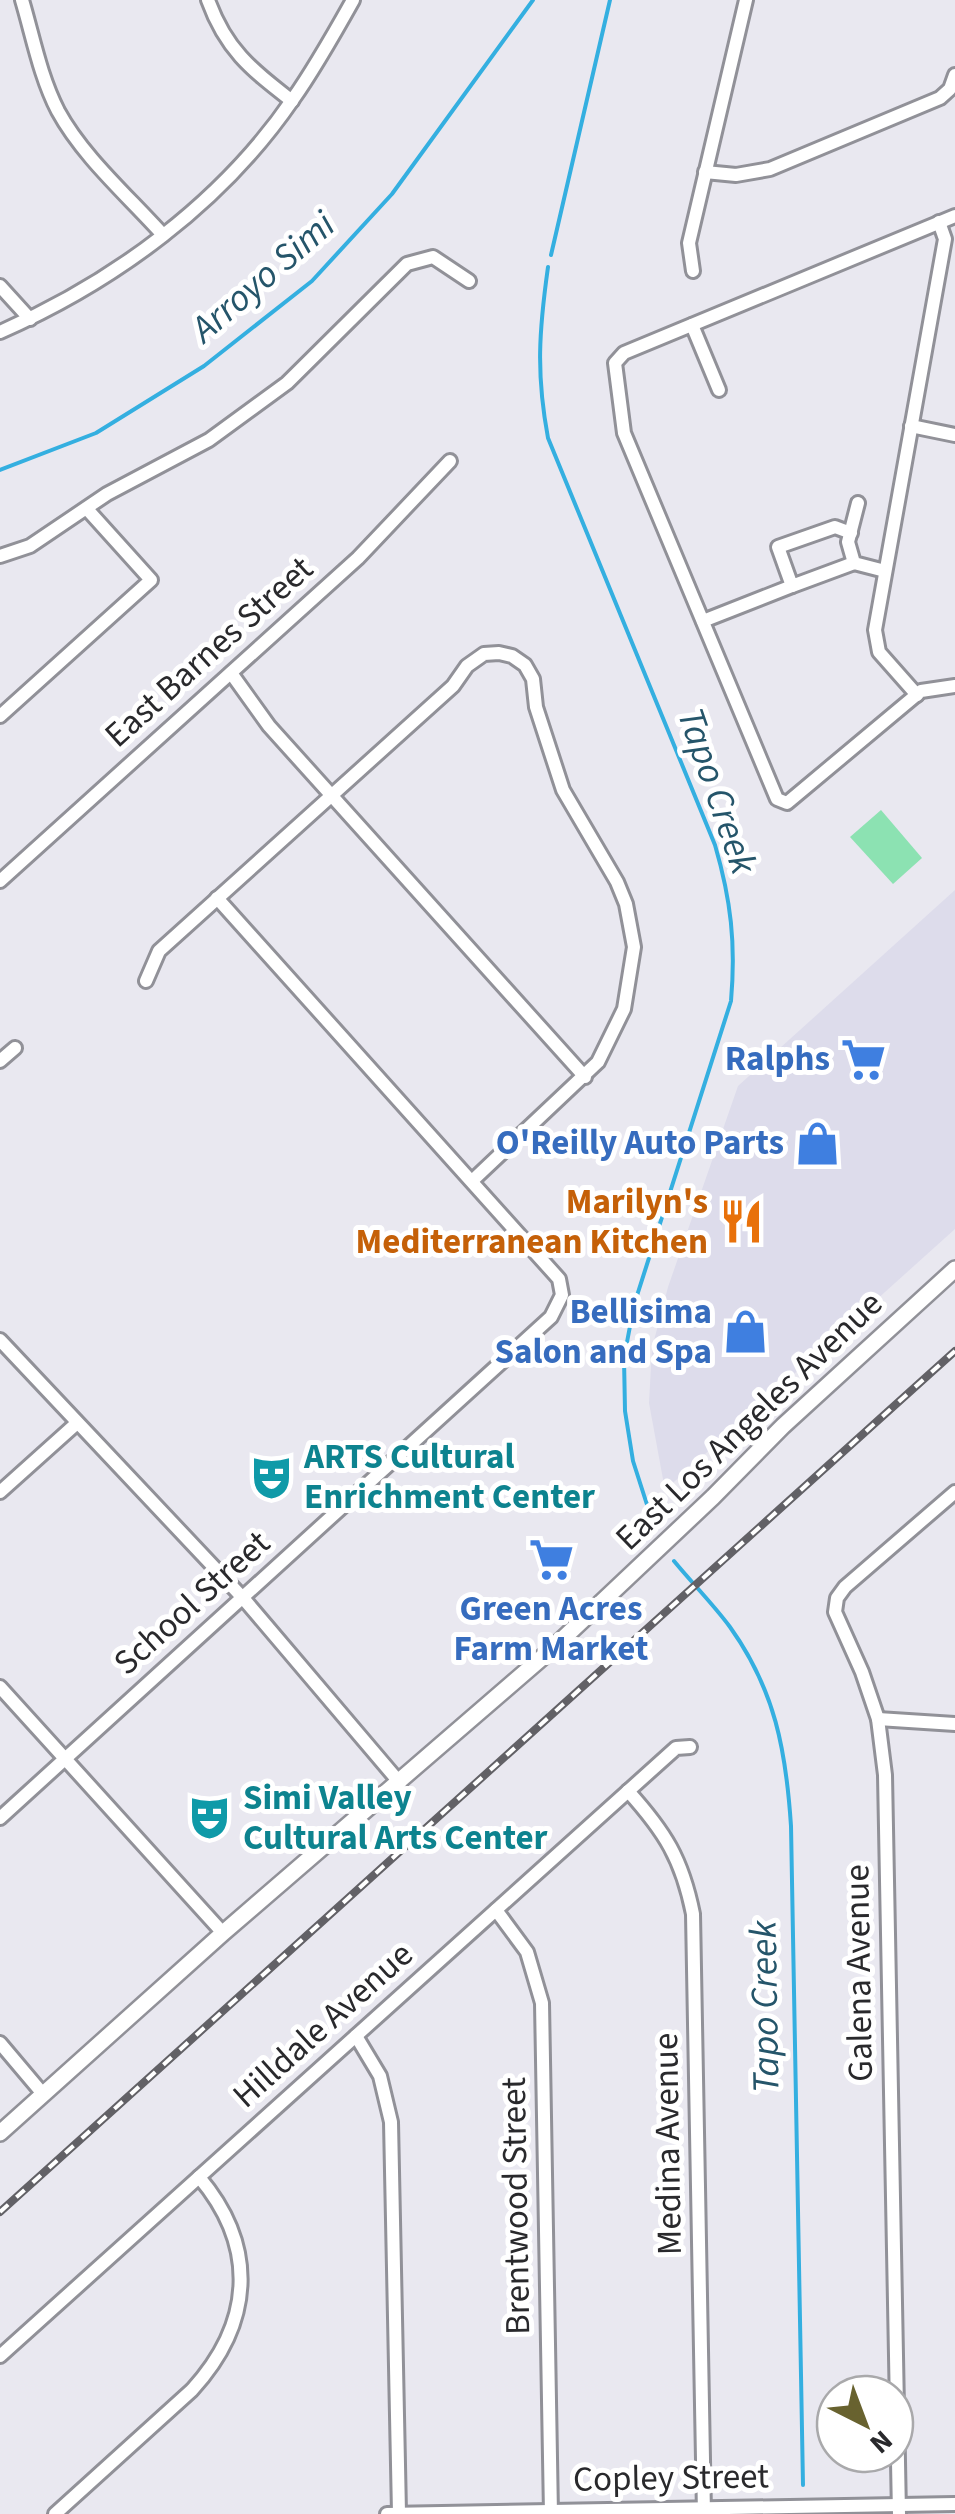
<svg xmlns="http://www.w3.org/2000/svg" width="955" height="2514" font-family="'Source Sans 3',sans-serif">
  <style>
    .built { fill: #dddceb }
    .green { fill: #8ce2b2 }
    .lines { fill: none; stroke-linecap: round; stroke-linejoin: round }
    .stream { stroke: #34afe0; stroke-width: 4 }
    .minor-casing { stroke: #919198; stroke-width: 18 }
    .major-casing { stroke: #919198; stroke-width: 20 }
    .minor { stroke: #fff; stroke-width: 12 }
    .major { stroke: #fff; stroke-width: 15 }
    .rail-casing { stroke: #626166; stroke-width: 8 }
    .rail { stroke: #fff; stroke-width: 4; stroke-dasharray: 11; stroke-linecap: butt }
    .labels { text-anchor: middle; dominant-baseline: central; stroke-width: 10; stroke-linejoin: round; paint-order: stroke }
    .street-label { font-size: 35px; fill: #29292c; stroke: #fff }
    .shop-label { font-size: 35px; font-weight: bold; fill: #366cbe; stroke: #fff; text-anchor: end }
    .food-label { font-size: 35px; font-weight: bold; fill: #c56008; stroke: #fff; text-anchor: end }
    .culture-label { font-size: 35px; font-weight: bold; fill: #0d838f; stroke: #fff; text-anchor: start }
    .water-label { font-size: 38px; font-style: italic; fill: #25556a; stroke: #fff }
  </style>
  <rect width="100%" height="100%" fill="#e9e8f0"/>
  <!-- built -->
  <path class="built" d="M955,890V1229L665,1490L649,1403L652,1348L668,1287L738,1086Z"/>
  <!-- green -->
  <path class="green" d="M881,810L922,858L893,884L850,837Z"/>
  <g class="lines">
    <!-- stream -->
    <g class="stream">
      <path d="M551,255L610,0"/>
      <path d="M548,267C539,331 536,374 548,438L715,845C731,900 736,944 731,1001L634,1305L624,1358L625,1411L633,1461L650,1514"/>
      <path d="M0,470L96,433L204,366L312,281L392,194L533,0"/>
      <path d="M674,1561C692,1583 713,1604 730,1627C775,1690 786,1750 791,1826L803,2485"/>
    </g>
    <defs>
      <g id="minor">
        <path d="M22,0C33,37 40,76 58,111C83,157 128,196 163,235"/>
        <path d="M208,0C226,50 251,69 292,101"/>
        <path d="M705,172L736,175L770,169L940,98L950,89L955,75"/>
        <path d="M955,216L624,353L615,363L624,433L777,799L787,803L921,691L955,686"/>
        <path d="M693,271L689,243L746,0"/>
        <path d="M0,286L30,319"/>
        <path d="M692,325L719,390"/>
        <path d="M0,332C114,282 222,203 293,99C315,68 334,34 353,0"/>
        <path d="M911,426L955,435"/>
        <path d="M858,503L848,542L854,563L885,571"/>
        <path d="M851,533L835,527L778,547L792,586L854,563"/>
        <path d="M0,556L30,546L107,494L209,440L287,383L407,264L433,257L469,281"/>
        <path d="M703,621L792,586"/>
        <path d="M231,673L269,726L585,1077"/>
        <path d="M917,695L879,652L875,630L945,239L939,222"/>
        <path d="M0,716L151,580L87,509"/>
        <path d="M0,881L358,558L450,461"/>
        <path d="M146,981L159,951L453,686L467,666L484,654L499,653L512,656L525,665L533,679L536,707L563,790L617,882L626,904L634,947L624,1009L598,1062L472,1181"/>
        <path d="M0,1061L15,1048"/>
        <path d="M0,1340L243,1598L400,1783"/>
        <path d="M0,1492L77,1423"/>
        <path d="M0,1687L223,1933"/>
        <path d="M878,1719L955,1724"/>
        <path d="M628,1791C665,1832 682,1859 693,1914L704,2514"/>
        <path d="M0,1818L551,1317L562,1295L559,1279L217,898"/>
        <path d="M496,1910L527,1952L542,2003L551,2514"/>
        <path d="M356,2036L380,2076L391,2122L399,2513"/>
        <path d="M0,2043L43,2094"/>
        <path d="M0,2356L676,1748L690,1747"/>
        <path d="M55,2514L192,2390C253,2323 258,2247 199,2177"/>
        <path d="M387,2514L955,2504"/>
        <path d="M899,2514L885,1775L878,1719L862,1672L835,1612L837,1598L845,1587L955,1492"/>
      </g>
      <path id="major" d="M0,2133L223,1933L552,1649L713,1497L783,1426L955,1269"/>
    </defs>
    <!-- minor casing -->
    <use href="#minor" class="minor-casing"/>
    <!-- major casing -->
    <use href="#major" class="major-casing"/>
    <!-- minor -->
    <use href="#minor" class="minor"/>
    <!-- major -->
    <use href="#major" class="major"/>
    <defs>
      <path id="rail" d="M0,2212L955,1351"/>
    </defs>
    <!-- rail casing -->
    <use href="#rail" class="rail-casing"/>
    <!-- rail -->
    <use href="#rail" class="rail"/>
  </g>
  <!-- icons -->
  <defs>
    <symbol id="supermarket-bare" viewBox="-9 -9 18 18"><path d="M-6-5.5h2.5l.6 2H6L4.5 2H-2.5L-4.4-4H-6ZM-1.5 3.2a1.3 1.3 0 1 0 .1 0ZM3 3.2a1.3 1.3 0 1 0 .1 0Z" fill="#3f7fe0" stroke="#fff" stroke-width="2.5" paint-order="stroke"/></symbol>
    <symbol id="shop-bare" viewBox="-9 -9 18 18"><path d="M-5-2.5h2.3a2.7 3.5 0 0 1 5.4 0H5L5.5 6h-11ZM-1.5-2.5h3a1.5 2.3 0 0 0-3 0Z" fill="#3f7fe0" stroke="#fff" stroke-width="2.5" paint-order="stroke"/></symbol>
    <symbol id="restaurant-bare" viewBox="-9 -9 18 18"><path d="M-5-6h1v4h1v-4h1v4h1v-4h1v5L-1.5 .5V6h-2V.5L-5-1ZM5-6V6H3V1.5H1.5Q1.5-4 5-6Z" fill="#e8710a" stroke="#fff" stroke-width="2.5" paint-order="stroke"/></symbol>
    <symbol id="theatre-bare" viewBox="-9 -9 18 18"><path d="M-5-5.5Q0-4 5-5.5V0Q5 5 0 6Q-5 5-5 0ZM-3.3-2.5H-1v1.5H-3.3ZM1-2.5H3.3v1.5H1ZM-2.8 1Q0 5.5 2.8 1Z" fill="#0f9aa8" stroke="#fff" stroke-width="2.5" paint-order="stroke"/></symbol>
  </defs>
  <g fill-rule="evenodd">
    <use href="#supermarket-bare" x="832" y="1028" width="63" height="63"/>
    <use href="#shop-bare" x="786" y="1112" width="63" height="63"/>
    <use href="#restaurant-bare" x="710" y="1190" width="63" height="63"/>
    <use href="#shop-bare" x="714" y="1300" width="63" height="63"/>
    <use href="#theatre-bare" x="240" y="1446" width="63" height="63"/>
    <use href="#supermarket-bare" x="520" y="1528" width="63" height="63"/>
    <use href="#theatre-bare" x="178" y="1786" width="63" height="63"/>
  </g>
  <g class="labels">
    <!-- street labels -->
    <g class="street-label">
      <text transform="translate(209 652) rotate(-42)">East Barnes Street</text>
      <text transform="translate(749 1421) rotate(-44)">East Los Angeles Avenue</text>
      <text transform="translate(192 1603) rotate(-42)">School Street</text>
      <text transform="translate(859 1973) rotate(-91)">Galena Avenue</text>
      <text transform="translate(323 2025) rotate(-42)">Hilldale Avenue</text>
      <text transform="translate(668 2144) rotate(-91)">Medina Avenue</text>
      <text transform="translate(516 2206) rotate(-91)">Brentwood Street</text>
      <text transform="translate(671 2478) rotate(-1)">Copley Street</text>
    </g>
    <!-- shop labels -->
    <g class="shop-label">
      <text x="830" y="1059">Ralphs</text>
      <text x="784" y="1143">O'Reilly Auto Parts</text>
      <text x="712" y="1312">Bellisima<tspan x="712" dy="40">Salon and Spa</tspan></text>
      <text x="551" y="1609" text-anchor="middle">Green Acres<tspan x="551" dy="40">Farm Market</tspan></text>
    </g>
    <!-- food labels -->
    <g class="food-label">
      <text x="708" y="1202">Marilyn's<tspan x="708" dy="40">Mediterranean Kitchen</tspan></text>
    </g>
    <!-- culture labels -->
    <g class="culture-label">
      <text x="304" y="1457">ARTS Cultural<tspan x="304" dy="40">Enrichment Center</tspan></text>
      <text x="243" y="1798">Simi Valley<tspan x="243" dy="40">Cultural Arts Center</tspan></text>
    </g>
    <!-- water labels -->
    <g class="water-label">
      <text transform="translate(263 277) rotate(-41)">Arroyo Simi</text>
      <text transform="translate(717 791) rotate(71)">Tapo Creek</text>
      <text transform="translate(765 2007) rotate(-91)">Tapo Creek</text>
    </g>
  </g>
  <!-- north arrow -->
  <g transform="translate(865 2424) rotate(138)"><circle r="48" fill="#ffffff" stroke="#a9a9ab" stroke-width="2.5"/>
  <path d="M0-8L18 38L0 25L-18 38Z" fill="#68622f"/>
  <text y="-15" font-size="28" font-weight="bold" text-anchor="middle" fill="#29292c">N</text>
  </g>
</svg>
